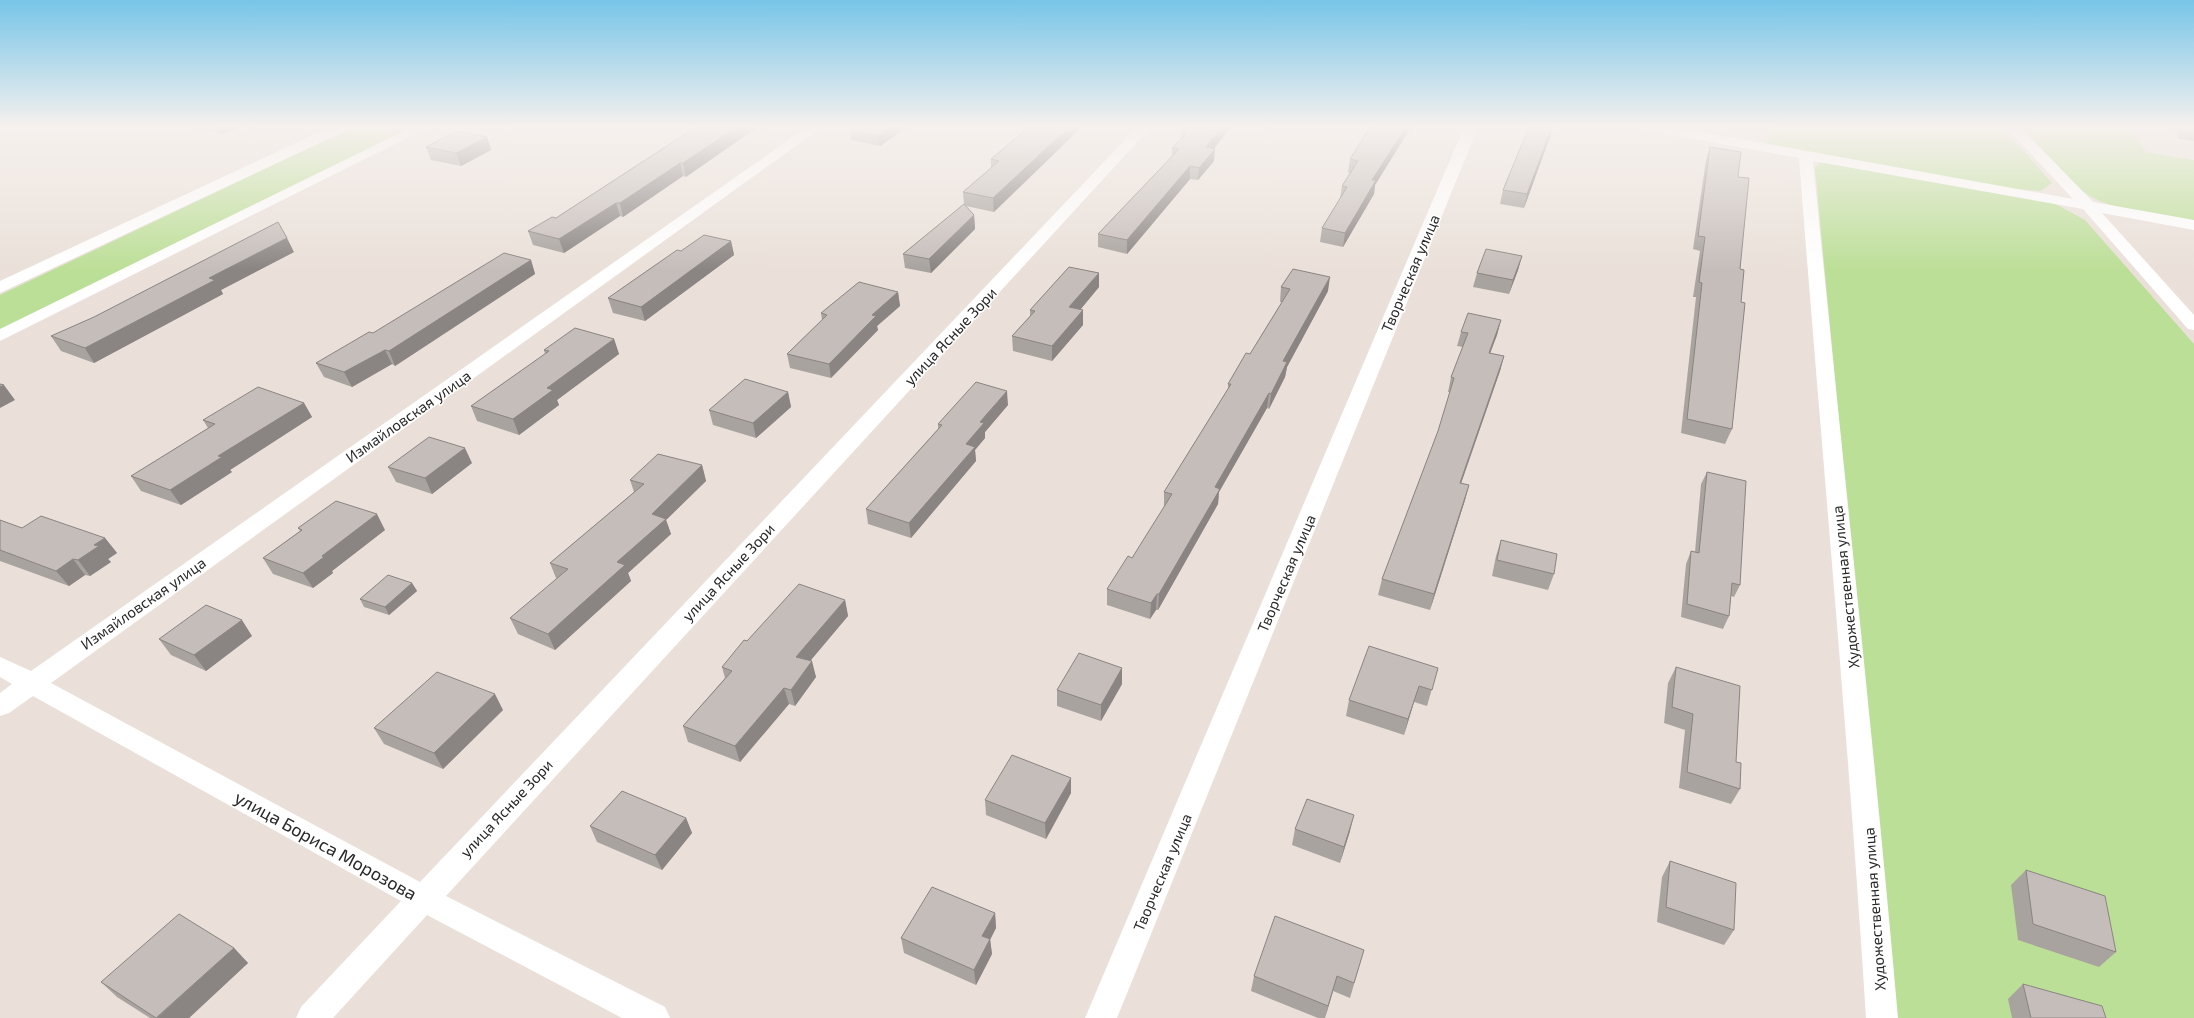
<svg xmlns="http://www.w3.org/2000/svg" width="2194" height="1018" font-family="'Exo 2',sans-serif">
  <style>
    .green { fill: #bcdf97 }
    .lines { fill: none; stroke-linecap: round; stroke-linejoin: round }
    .minor { fill: #fff; fill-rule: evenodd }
    .tertiary { fill: #fff; fill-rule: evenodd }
    .wall { fill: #a9a39f }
    .shaded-wall { fill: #8a8482 }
    .building { fill: #c5bdb9; stroke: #8a8482 }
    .labels { text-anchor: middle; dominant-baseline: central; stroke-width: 3; stroke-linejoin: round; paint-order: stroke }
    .street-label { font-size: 15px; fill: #282828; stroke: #fff }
    .near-street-label { font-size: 18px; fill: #282828; stroke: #fff }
  </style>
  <rect width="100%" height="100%" fill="#eae0d9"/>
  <!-- green -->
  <g class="green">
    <path d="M353,127H417L0,332V295Z"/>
    <path d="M1769,127H2002L2052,183L2041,191L2015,189L1765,145L1769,135Z"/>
    <path d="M2022,127H2131L2146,152L2194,160V221C2163,215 2117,212 2090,196C2067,182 2041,148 2022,127Z"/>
    <path d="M1836,162L2054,203L2085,220L2194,344V1018H1891L1860,643L1815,168L1820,163Z"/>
  </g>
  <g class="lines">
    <!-- minor -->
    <g class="minor">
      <path d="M412,127H429L0,341V329Z"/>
      <path d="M807,127H822L51,683L420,882L1137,127H1151L446,896L665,1007L670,1018H622L427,915L333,1018H296L301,1007L401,901L33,696L9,713L0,716V693L12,684L0,677V657L31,671Z"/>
      <path d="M1464,127H1478L1117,1018H1085Z"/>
      <path d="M1644,127H1674L2073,199L2006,127H2020L2093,202L2194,220V230L2102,213L2194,315V330L2188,329L2083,209L1813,161C1841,447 1873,732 1898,1018H1866C1848,731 1821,445 1799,158L1650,131Z"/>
    </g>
    <!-- tertiary -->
    <path class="tertiary" d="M330,127H349L347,130L0,293V281Z"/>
  </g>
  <!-- wall -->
  <g class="wall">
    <path d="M191,127H239L223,134Z"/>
    <path d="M696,127L686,177L683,176L623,217L620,216L564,253L533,245L528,231L556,218Z"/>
    <path d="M853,127H907L880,146L851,140L850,130Z"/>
    <path d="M1029,127L994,212L966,206L974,215L975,229L931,273L905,268L903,254L964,204L963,192L991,168V159Z"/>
    <path d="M1186,127L1214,149V161L1198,180L1190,179L1127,254L1098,247V234L1172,157V148L1181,139V133Z"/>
    <path d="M1370,127H1411L1408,132L1375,185L1374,194L1343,247L1320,242L1322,228L1340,199L1342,186L1350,173L1348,172L1350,159Z"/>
    <path d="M1529,127H1553L1551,134L1524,208L1500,204L1503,190Z"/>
    <path d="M2174,127H2194V141L2179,139Z"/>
    <path d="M487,137L491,150L461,166L431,160L426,147Z"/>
    <path d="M1710,147L1738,177L1740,269L1732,429L1725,444L1681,433L1696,297H1693L1700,251L1693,249L1706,160Z"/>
    <path d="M731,241L734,255L645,321L613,313L608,298L681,251Z"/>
    <path d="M294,252L221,290L223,294L94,363L61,351L51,336Z"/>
    <path d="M1522,256L1518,270L1509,294L1473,287L1477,273Z"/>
    <path d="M531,260L535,274L395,366L392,364L352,387L324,377L316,363L373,333Z"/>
    <path d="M1099,287L1080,310H1083V325L1052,361L1013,351L1012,336L1030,316V310Z"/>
    <path d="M1281,287L1328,291L1287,367L1285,377L1269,409L1267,408L1219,492L1218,504L1158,610H1156L1150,619L1107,605V589L1132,558L1164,508V492L1228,389V384L1250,354L1282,302H1280Z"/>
    <path d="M898,292L900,306L877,326L878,330L831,378L790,368L787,354L822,320L821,313Z"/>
    <path d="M1501,320L1497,335L1490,353L1504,356L1500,371L1461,483L1469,485L1465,500L1430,610L1378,595L1382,579L1438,431L1450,392H1448L1451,377L1463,347L1457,346L1461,332Z"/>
    <path d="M614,339L619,354L557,400L559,405L519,435L477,421L471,406L545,354L544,350Z"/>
    <path d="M788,392L791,407L756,438L713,425L709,410Z"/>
    <path d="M304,403L312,417L230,470L232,472L181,505L141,491L131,476L208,428L203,420Z"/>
    <path d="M1008,405L985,432V438L975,450L976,461L911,538L868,524L866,509L938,429V424Z"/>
    <path d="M472,463L432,494L396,482L388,467Z"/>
    <path d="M702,465L706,481L666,520L671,534L628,573L631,581L555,650L518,634L510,618L557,579L556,578L550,563L634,492L630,480Z"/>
    <path d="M1707,472L1740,585L1734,597L1731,596L1729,616L1723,629L1681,617L1686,564L1691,551L1695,552L1701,484Z"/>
    <path d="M0,520L22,528L105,538L117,553L108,559L111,562L90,576L85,575L69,586L0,561Z"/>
    <path d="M298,528L385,530L332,571L333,573L313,588L273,574L263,558L300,531Z"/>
    <path d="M1501,540L1554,574L1548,590L1492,576L1496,556Z"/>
    <path d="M412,583L417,591L389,615L364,607L360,599Z"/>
    <path d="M845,600L848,616L810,661L816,677L795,706L789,704L740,762L688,742L683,726L725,678L722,667L747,641Z"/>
    <path d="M252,636L206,671L171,655L159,639Z"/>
    <path d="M1676,667L1736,762L1740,789L1731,804L1679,788L1685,730L1664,723L1668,683Z"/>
    <path d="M1122,668V684L1101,721L1057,706V690Z"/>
    <path d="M1438,668L1427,706L1414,702L1404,735L1346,716L1349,700Z"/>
    <path d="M503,710L443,769L384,744L374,728Z"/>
    <path d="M1071,793L1046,839L986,815L985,800Z"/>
    <path d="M686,818L692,833L662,870L597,842L590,826Z"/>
    <path d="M1295,829L1350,831L1340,863L1292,845Z"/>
    <path d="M1670,861L1734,930L1724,945L1657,922L1662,877Z"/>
    <path d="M2026,870L2116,952L2099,967L2018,940L2011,885Z"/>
    <path d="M995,913L996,928L990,939L992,954L976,985L904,953L901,938Z"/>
    <path d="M234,948L248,963L189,1018H150L117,997L101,982Z"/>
    <path d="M1364,950L1350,998L1333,991L1325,1018H1318L1251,991L1254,976Z"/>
    <path d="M2023,984L2106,1018H2012L2008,999Z"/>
  </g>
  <!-- shaded-wall -->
  <g class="shaded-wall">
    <path d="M219,127H239L223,134Z"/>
    <path d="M737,127H758L686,177L683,163Z"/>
    <path d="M892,127H907L880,146L879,136Z"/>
    <path d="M1069,127H1082L994,212L993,198Z"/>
    <path d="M1222,127H1231L1205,160L1206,147Z"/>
    <path d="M1406,127H1411L1408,132L1375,185L1374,194L1343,247L1345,233L1372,180Z"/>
    <path d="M1552,127H1553L1551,134L1524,208L1527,194Z"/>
    <path d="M487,137L491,150L461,166L456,153Z"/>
    <path d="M1215,149L1214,161L1198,180L1199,168Z"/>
    <path d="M680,163L683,176L623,217L620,203Z"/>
    <path d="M1190,166V179L1127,254V240Z"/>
    <path d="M616,203L620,216L564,253L559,239Z"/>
    <path d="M974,215L975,229L931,273L929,259Z"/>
    <path d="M287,238L294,252L221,290L223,294L94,363L85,348L209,278Z"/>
    <path d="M731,241L734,255L645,321L641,307Z"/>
    <path d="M1522,256L1518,270L1509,294L1513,280Z"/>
    <path d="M531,260L535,274L395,366L389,351Z"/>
    <path d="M1099,273V287L1070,322L1069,307Z"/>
    <path d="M1330,277L1328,291L1287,367L1285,377L1269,409L1271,394L1283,361Z"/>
    <path d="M898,292L900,306L877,326L878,330L831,378L829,364L872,315Z"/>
    <path d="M1083,310V325L1052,361V346Z"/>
    <path d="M1501,320L1497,335L1485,367L1489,353Z"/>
    <path d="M614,339L619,354L557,400L559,405L519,435L513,419L547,388Z"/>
    <path d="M385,350L392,364L352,387L344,372Z"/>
    <path d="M1504,356L1500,371L1456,498L1460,483Z"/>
    <path d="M4,385L15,400L0,408V387Z"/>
    <path d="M1007,391L1008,405L985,432V438L975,450L976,461L911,538L909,523L966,444L980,422Z"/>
    <path d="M788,392L791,407L756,438L753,423Z"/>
    <path d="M1269,393L1267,408L1219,492L1218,504L1158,610L1159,594L1215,487Z"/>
    <path d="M304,403L312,417L230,470L232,472L181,505L170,490L218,456Z"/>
    <path d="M465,448L472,463L432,494L425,478Z"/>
    <path d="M702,465L706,481L666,520L671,534L628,573L631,581L555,650L548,634L617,562L652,514Z"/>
    <path d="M1469,485L1465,500L1430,610L1434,594Z"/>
    <path d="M377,514L385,530L332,571L333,573L313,588L303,573L322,556Z"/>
    <path d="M105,538L117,553L108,559L111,562L90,576L78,560L94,545Z"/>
    <path d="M73,559L85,575L69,586L56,571Z"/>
    <path d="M412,583L417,591L389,615L385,607Z"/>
    <path d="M1157,594L1156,610L1150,619L1151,603Z"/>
    <path d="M845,600L848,616L800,673L796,657Z"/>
    <path d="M242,620L252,636L206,671L194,655Z"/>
    <path d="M812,661L816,677L795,706L791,690Z"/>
    <path d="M1122,668V684L1101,721V705Z"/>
    <path d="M1419,686L1414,702L1404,735L1408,719Z"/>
    <path d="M784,688L789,704L740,762L735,746Z"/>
    <path d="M495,694L503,710L443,769L434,753Z"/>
    <path d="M1071,778V793L1046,839L1045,823Z"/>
    <path d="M1354,815L1350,831L1340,863L1344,847Z"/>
    <path d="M686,818L692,833L662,870L655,855Z"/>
    <path d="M995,913L996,928L989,942L990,939L992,954L976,985L974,970L982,936Z"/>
    <path d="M234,948L248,963L189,1018H157Z"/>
    <path d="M1337,976L1333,991L1325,1018L1328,1006Z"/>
  </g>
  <!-- building -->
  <g class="building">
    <path d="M696,127H737L683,163H680L620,203H616L559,239L528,231L552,217L556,218Z"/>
    <path d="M853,127H892L879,136L850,130Z"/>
    <path d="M1029,127H1069L993,198L963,192L999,161L991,159Z"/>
    <path d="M1186,127H1222L1206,147L1215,149L1199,168L1190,166L1127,240L1098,234L1179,149L1172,148L1186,134L1181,133Z"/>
    <path d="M1370,127H1406L1372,180H1376L1345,233L1322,228L1347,187L1342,186L1358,161L1350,159Z"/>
    <path d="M1529,127H1552L1527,194L1503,190Z"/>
    <path d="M457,131L487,137L456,153L426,147Z"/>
    <path d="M1710,147L1741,152L1738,177L1749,178L1740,269L1744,270L1741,302L1745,303L1732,429L1687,419L1702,283L1699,282L1705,237L1698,236Z"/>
    <path d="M964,204L974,215L929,259L903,254Z"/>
    <path d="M278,222L287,238L209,278L215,280L85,348L51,336L94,317Z"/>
    <path d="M704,235L731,241L641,307L608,298L677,250L681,251Z"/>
    <path d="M1486,249L1522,256L1513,280L1477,273Z"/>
    <path d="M504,253L531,260L389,351L385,350L344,372L316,363L369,332L373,333Z"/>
    <path d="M1069,267L1099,273L1069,307L1083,310L1052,346L1012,336L1035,311L1030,310Z"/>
    <path d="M1293,269L1330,277L1283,361L1287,362L1271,394L1269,393L1215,487L1220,489L1159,594H1157L1151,603L1107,589L1128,556L1132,558L1172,494L1164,492L1231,384H1228L1246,353L1250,354L1290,289L1281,287Z"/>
    <path d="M859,282L898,292L872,315L876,316L829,364L787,354L827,315L821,313Z"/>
    <path d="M1468,313L1501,320L1489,353L1504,356L1460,483L1469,485L1434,594L1382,579L1438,431L1454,378L1451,377L1468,333L1461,332Z"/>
    <path d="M575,328L614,339L547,388L553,390L513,419L471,406L549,351L544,350Z"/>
    <path d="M745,379L788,392L753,423L709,410Z"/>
    <path d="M976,382L1007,391L980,422L984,423L966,444L975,447L909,523L866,509L942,425L938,424Z"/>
    <path d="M0,384L4,385L0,387Z"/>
    <path d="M258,387L304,403L218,456L222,457L170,490L131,476L215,424L203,420Z"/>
    <path d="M429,437L465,448L425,478L388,467Z"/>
    <path d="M658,454L702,465L652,514L666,519L617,562L625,565L548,634L510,618L568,569L550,563L644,484L630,480Z"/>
    <path d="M1707,472L1746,481L1740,585L1732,583L1729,616L1687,604L1691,551L1699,553Z"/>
    <path d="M336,501L377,514L322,556L324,557L303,573L263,558L302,530L298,528Z"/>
    <path d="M41,516L105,538L94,545L99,546L78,560L73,559L56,571L0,550V520L22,528Z"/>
    <path d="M1501,540L1557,554L1554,574L1497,560Z"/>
    <path d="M388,575L412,583L385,607L360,599Z"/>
    <path d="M799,584L845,600L796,657L812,661L791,690L784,688L735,746L683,726L732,671L722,667L744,640L747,641Z"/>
    <path d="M206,605L242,620L194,655L159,639Z"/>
    <path d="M1369,646L1438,668L1432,690L1419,686L1408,719L1349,700Z"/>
    <path d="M1079,653L1122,668L1101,705L1057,690Z"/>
    <path d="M1676,667L1740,686L1736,762L1741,763L1740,789L1687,772L1693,714L1672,707Z"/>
    <path d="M437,672L495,694L434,753L374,728Z"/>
    <path d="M1012,755L1071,778L1045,823L985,800Z"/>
    <path d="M622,791L686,818L655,855L590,826Z"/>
    <path d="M1307,799L1354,815L1344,847L1295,829Z"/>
    <path d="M1670,861L1736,883L1734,930L1666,907Z"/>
    <path d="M2026,870L2105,896L2116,952L2033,924Z"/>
    <path d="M932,887L995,913L982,936L990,939L974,970L901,938Z"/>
    <path d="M179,914L234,948L156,1018L101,982Z"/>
    <path d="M1275,916L1364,950L1354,983L1337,976L1328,1006L1254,976Z"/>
    <path d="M2023,984L2102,1006L2106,1018H2031Z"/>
  </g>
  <!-- sky -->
  <linearGradient id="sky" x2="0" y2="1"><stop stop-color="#77c5e8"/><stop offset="0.47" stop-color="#f6f1ee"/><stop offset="1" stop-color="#f6f1ee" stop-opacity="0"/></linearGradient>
  <rect width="2194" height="270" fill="url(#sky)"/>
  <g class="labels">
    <!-- street labels -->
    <g class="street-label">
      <text transform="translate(1410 273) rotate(-67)">Творческая улица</text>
      <text transform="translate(950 336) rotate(-47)">улица Ясные Зори</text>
      <text transform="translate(408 416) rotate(-35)">Измайловская улица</text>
      <text transform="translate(728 572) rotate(-47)">улица Ясные Зори</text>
      <text transform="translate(1286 573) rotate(-67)">Творческая улица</text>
      <text transform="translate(1845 587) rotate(-96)">Художественная улица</text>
      <text transform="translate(143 603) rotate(-35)">Измайловская улица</text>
      <text transform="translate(506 808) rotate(-47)">улица Ясные Зори</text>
      <text transform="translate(1162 872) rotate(-67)">Творческая улица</text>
      <text transform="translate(1874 909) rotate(-94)">Художественная улица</text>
    </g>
    <!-- near-street labels -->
    <g class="near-street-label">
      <text transform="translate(326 845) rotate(29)">улица Бориса Морозова</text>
    </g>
  </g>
</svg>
